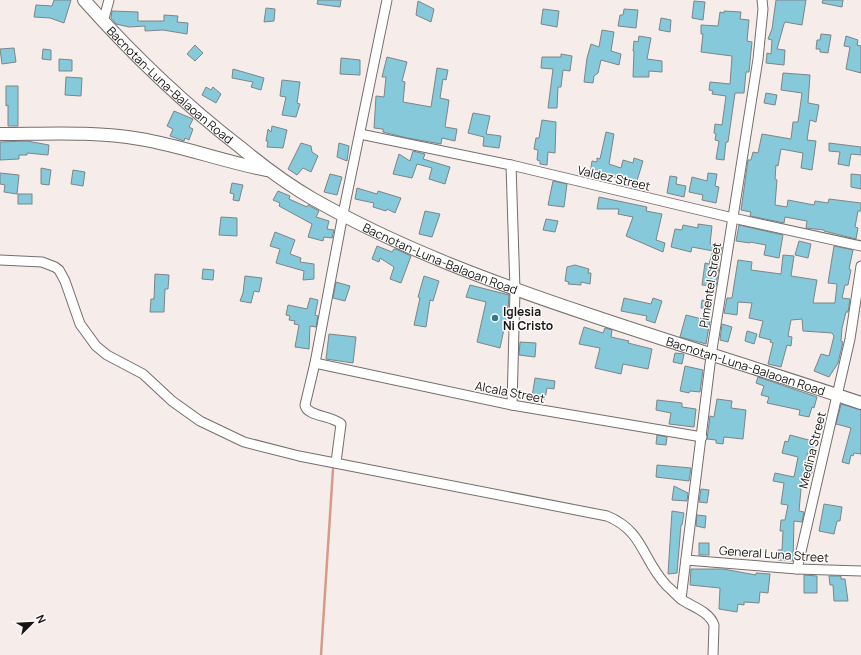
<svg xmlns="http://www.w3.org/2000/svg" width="861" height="655" font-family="Manrope,sans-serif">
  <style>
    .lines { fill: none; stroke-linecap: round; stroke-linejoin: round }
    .stream { stroke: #d49b8b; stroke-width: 2.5 }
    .building { fill: #85c9da; stroke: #7c8587 }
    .street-casing { stroke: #766e6c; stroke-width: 11 }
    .secondary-casing { stroke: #766e6c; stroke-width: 14 }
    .street { stroke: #fff; stroke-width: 9 }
    .secondary { stroke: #fff; stroke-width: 12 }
    .poi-dot { fill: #367a8a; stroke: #fefcfb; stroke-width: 1.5 }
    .labels { text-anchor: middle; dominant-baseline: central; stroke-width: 3; stroke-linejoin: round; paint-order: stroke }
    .street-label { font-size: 12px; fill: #171413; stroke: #fefcfb }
    .poi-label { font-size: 12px; font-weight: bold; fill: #171413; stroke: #fefcfb; text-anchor: start }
  </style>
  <rect width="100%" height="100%" fill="#f6edea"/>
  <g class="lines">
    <!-- stream -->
    <path class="stream" d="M321,655L333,469"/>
  </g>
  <!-- building -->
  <g class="building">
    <path d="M54,0H71L64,23L50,18L34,17L36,5L52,6Z"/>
    <path d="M318,0H341L340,7L317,4Z"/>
    <path d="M776,0H806L802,25L785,22L784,24L777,49L785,50L784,65L766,63L767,53L771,54L772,40L768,39L772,29Z"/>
    <path d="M823,0H843L842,7L822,3Z"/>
    <path d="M418,1L434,9L431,22L416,15Z"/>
    <path d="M694,1L705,2L703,20L692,18Z"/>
    <path d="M266,8L275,9L274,21L264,22Z"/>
    <path d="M543,9L559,11L557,27L541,24Z"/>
    <path d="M624,9L638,10L636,28L618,26L620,15H623Z"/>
    <path d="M112,11L138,12V21H164V15L178,16L177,22L188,23L187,34L163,30L145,31V26L129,27L116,24L111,18Z"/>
    <path d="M724,11L741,12L740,19L749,20L747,41L752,42L749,72H746L744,93H735L728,142H726L724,160L716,159L719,141L715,140L716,134L714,133L715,124L722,125L726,96L712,94L713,91L709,90L710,82L730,84L732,56L701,52L703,34H701V25L718,26L720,12L724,13Z"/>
    <path d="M661,18L671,20L670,32L659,30Z"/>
    <path d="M602,30L614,32L611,51L621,54L619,65L601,60L598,73L594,76L593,83L584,82L587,58L591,44L599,47Z"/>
    <path d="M821,34L831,35L828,53L820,52V49H816L817,40H820Z"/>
    <path d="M639,36L651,38L647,59L662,61V72L649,71V77H633L634,51H633L634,41L638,42Z"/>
    <path d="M846,36L858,40L857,45L861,46V73L846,69L850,47L844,46Z"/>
    <path d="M195,45L203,53L195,61L187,54Z"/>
    <path d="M14,48L16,62L2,64L0,49Z"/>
    <path d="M43,49L51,50V60L42,59Z"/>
    <path d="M561,54L572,56L570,71L563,70L561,87H558L557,108H548L553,69L541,68L542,57H561Z"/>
    <path d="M387,57L407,62L402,81L405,82L403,102L431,107L437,68L448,70L446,80L443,79L440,98L449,100L445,127L457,129L455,141L442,138L441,144L407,138L383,132V129L374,128L376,96L384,97L386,77H382Z"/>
    <path d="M341,58L360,60V75L340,74Z"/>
    <path d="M59,59L72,60V71H59Z"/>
    <path d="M233,69L264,78L261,90L251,87L253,82L232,78Z"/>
    <path d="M783,73L810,75L808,103L819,105L816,122L810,120L807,140L816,141L812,170L801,168L803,153L781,149L778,166L776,165L775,179L777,180L775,205L787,207L788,200L814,205L815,201L828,203L829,199L861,203V211H858L855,227L858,228L856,239L824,231V230L806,228L807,221L785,217L784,223L750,216L751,212L741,210L748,160H751L753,152L758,153L762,134L791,139L793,122H798L802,93L781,90Z"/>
    <path d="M66,77L82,78L81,96L65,95Z"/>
    <path d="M282,80L300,82L297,103L300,104L296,117L282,115L286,97L280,96Z"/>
    <path d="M6,86H18V126H8V105L6,106Z"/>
    <path d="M206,87L211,90L213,87L221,94L216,103L202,95Z"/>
    <path d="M766,93L777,95L775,105L764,103Z"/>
    <path d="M174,111L193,119L189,127L193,129L189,140L185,138L184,141L170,136L173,129L167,126Z"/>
    <path d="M473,113L490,116L486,134L501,136L499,148L483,146L484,137L468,133Z"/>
    <path d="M542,120L556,122L555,153L548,152L547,165L540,164V161L537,160L538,150L534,149L536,138H539Z"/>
    <path d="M272,126L287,130L283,148L267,147L268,141H266L268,129L271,132Z"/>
    <path d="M606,132L614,134L609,164L621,168L623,160L633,163L634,158L643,161L636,184L607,175L606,177L590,174L592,161L597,162V158L600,159Z"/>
    <path d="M27,141L49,145L48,155L27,153V155H19V159L0,160V142Z"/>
    <path d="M301,143L311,146L312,152L318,156L311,172L303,168L297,175L288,169Z"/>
    <path d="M339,143L349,146L347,161L337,157Z"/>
    <path d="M829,143L861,147V155L851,154L849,166L838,164L840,152L829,151Z"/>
    <path d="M413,151L425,154L423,159L450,167L445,184L429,179L432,168L417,164L412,178L393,174L399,154L410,161Z"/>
    <path d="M41,168L51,170L49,185L41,184Z"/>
    <path d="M73,170L85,172L83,186L71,184Z"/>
    <path d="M0,173L19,175L17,194L4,192L5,185L0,184Z"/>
    <path d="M708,173L717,174L715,186L719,187L716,203L702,200L703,195L689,192L692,177L707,181Z"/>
    <path d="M330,174L342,177L337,195L324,192Z"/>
    <path d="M851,174L861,175V189L851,187Z"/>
    <path d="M670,176L677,177L676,184L686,186L684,197L667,193Z"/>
    <path d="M553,181L567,184L564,207L548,205Z"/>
    <path d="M232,183L243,185L239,201L233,200L234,194L230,193Z"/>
    <path d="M357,188L377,194L378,191L401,198L395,213L387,209L386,211L373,207L374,203L355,199Z"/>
    <path d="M278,191L290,196L289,199L307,207L308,205L319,211L316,217L329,221L327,229L334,230L332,238L324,237L323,241L308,237L312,224L279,206L280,203L273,200Z"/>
    <rect x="18" y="194" width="14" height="10"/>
    <path d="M599,197L647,207L646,211L662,214L656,240L665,243L663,252L626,236L633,217L618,214L619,209H597Z"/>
    <path d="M425,211L440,214L432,237L419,234Z"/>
    <path d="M221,217L237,218V236L219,235Z"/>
    <path d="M546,219L558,221L555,232L543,230Z"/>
    <path d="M698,224L712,226L710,244L722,247L717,265H719L716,286L702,285L705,263L709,264L713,251L692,247L691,252L671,247L675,229L682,230L683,225L698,228Z"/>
    <path d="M739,225L783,235L779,258L764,255L766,245L750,242V243L736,241Z"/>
    <path d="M275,232L295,240L290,254L301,258L300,262L314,264V279L303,280L304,271L276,263L280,249L270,246Z"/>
    <path d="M799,241L811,244L808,258L795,255Z"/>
    <path d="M377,246L392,252L394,249H396L411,256L401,283L390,279L394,267L380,258L379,262L372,259Z"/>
    <path d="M834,246L853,250L849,269L851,270L848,285H845L842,298L850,299L848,312H846L842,328L841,341L843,342L838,363L829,377L814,371L821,354L829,356L834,336L832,333L803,331L802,319L791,320L788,336L792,337L791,346L787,345L781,367L768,364L773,343L770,342L771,340L759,337L763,321L749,318L752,303L738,302L737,315L724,313L727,298H732L738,260L752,262L751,270L781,274L783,255L794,256L791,276L817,280L813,303H835L837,284L828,283Z"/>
    <path d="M575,265L589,269L588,273H591L590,284L581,282V285L568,284L569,282L565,281L567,267Z"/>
    <path d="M203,269L214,270L213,280L202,279Z"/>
    <path d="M155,274L169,275L168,289H165L164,312H150L151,299H154Z"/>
    <path d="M245,276L262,278L259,292L254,291L251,303L240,301L243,293Z"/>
    <path d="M424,276L439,281L433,301L430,300L426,327L414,325L420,298L418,297Z"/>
    <path d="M336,282L350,286L345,301L333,298Z"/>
    <path d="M470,285L509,295L508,310L500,348L477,342L486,302L466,297Z"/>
    <path d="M310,298L318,300L315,315L318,316L316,327L310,326L309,349L295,347L299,325L294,324L295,321L289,320L290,316L286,315L288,305L307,309Z"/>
    <path d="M624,298L651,304L653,298L662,301L655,323L646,320L647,316L621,311Z"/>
    <path d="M702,300L712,302L711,310L701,308Z"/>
    <path d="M686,315L710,321L706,344L680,337Z"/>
    <path d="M722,324L732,327L728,342L720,340Z"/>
    <path d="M584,327L603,333L605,328H606L612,330L611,337L629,341L628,343L652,349L648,369L623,364L621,374L595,368L600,348L579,344Z"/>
    <path d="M747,331L757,334L754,344L745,341Z"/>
    <path d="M329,334L356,337L353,363L326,359Z"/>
    <path d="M520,342L536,343L535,357L519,355Z"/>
    <path d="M675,353L684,354L682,364L673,362Z"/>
    <path d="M685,366L703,370L700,392L690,391L689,393L680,391Z"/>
    <path d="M758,377L817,397L814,408L812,407L809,417L799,415L800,410L767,403L769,397L761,395L764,386L756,383Z"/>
    <path d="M535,378L555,381L554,389L547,388L545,399L532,397Z"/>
    <path d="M717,399L732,401L731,408L746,410L743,439L724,437L723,444L716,443V440L707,439L710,416L714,417Z"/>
    <path d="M657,400L682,403V407L696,409L694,427L669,424L671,413L656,410Z"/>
    <path d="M841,404L861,410V454L854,453L853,456L851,455L849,464L842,462L851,428L836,424Z"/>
    <path d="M657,435L667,437L666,445L656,444Z"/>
    <path d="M790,435L816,442L813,455L807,453L808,467L813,468L811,476L807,475L806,479L802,478L799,511L804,512L802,522L794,521L793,561L778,560V550H782L783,531H780L781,520H785L788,505L781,504L784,483L773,481L775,473L794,477L798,457L782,453L785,441L788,442Z"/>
    <path d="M657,465L691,468L689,481L656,477Z"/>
    <path d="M674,486L688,493L687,501L672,500Z"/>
    <path d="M701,489L709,490L707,503L699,502Z"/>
    <path d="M824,504L842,507L840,521H837L834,534L819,531Z"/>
    <path d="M672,511L684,513L682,525H681L677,573L668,574Z"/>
    <path d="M697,515L706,516L705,528L696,526Z"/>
    <rect x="699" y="543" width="10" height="12"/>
    <path d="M691,569H723L756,575V573L770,574L768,593L760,592L759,603L744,602V605L738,604L737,612L719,609L720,588L690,585Z"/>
    <path d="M804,575L817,576V593H804Z"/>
    <path d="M829,576H841V579H845L848,601H834L833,585H830Z"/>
  </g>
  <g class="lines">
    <defs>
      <g id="street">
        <path d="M103,22L109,0"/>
        <path d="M360,134L511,165L733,218L861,246"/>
        <path d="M511,165L515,290L512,405"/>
        <path d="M0,260L42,262L55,267L59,270L65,281L80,324L96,346L107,355L143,374L172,401L200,421L244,442L299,456L607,516C644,531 642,560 667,586C672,590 676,595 681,599C692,607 709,611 714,625L713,655"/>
        <path d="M315,363L512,405L702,437"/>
        <path d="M336,462L341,424C332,415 307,417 305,405L315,363L343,214L387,0"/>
        <path d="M686,560L797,569L861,571"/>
        <path d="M797,569L850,339L861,266"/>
        <path d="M681,599L711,356L758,59L763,9L762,0"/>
      </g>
      <g id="secondary">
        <path id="s1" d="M84,0C132,54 183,103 240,147C263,166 287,184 313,199C401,249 497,284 593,316C682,346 772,373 861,403"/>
        <path d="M0,134C46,134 94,131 140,139C183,146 224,162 267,170"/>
      </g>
    </defs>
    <!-- street casing -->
    <use href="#street" class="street-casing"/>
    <!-- secondary casing -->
    <use href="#secondary" class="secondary-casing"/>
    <!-- street -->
    <use href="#street" class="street"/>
    <!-- secondary -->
    <use href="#secondary" class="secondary"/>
  </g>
  <!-- markers -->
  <circle class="poi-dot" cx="495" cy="318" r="4"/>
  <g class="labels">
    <!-- street labels -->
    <g class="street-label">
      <text stroke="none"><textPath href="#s1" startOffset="121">Bacnotan-Luna-Balaoan Road</textPath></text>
      <text transform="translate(614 178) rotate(13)">Valdez Street</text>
      <text stroke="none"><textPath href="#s1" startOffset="445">Bacnotan-Luna-Balaoan Road</textPath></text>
      <text transform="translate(710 285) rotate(-81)">Pimentel Street</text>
      <text stroke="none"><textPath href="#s1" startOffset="769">Bacnotan-Luna-Balaoan Road</textPath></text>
      <text transform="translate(510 392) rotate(11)">Alcala Street</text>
      <text transform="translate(812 450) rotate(-76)">Medina Street</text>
      <text transform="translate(774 554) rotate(4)">General Luna Street</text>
    </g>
    <!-- poi labels -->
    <g class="poi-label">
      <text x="503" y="311">Iglesia<tspan x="503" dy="14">Ni Cristo</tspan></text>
    </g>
  </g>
  <!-- north arrow -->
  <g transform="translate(32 623) rotate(66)" stroke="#fefcfb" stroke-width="3" paint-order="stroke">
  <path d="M0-3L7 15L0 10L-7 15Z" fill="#171413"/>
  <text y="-6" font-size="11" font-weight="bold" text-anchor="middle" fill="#171413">N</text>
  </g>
</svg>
